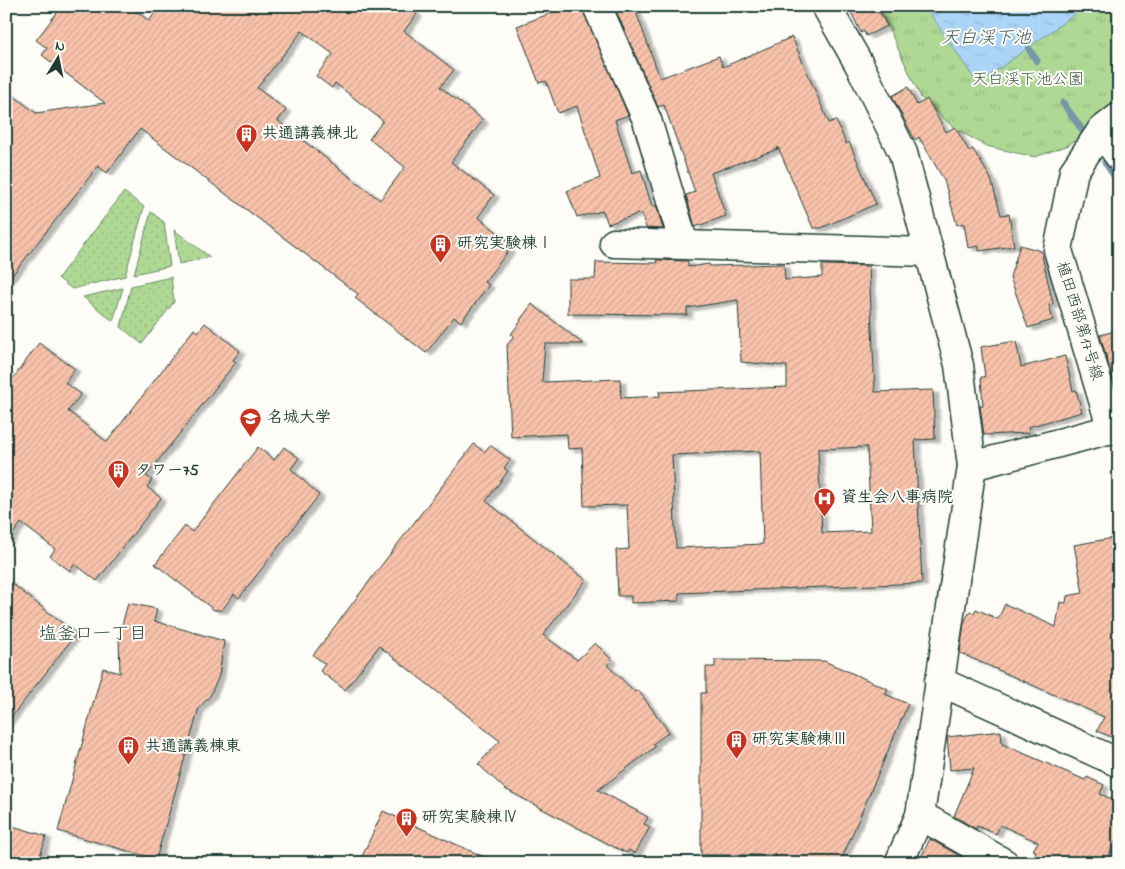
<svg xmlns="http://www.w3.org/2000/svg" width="1125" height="869" font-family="'Indie Flower','Klee One',sans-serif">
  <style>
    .grass { fill: url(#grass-dots); stroke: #678a64 }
    .park { fill: url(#park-tufts); stroke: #678a64 }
    .water { fill: url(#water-ripples); stroke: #7498a8 }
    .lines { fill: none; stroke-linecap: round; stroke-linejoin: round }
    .stream { stroke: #7498a8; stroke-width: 7 }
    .building { fill: url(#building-hatch); stroke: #1f3d34; fill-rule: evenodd; filter: url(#shadow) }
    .minor-casing { stroke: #1f3d34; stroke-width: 31 }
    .minor { stroke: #fdfcf7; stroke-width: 28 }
    .labels { text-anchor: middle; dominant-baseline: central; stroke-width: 4; stroke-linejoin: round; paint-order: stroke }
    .park-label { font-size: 16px; fill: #3c5c47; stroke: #fdfcf7 }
    .poi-label { font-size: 16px; font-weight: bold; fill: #1f3d34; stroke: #fdfcf7; text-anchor: start }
    .street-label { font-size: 16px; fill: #1f3d34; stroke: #fdfcf7 }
    .water-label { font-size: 18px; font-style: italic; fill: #3b5b5b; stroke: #fdfcf7 }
    .neighbourhood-label { font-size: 18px; fill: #1f3d34; stroke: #fdfcf7 }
  </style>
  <defs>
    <pattern id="grass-dots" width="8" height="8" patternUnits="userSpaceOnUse" patternTransform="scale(1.25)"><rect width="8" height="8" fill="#afd894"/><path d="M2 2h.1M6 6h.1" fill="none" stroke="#96ba80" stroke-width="1.8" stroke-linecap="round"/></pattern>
    <pattern id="park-tufts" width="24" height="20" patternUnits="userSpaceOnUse" patternTransform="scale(1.25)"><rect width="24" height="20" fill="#afd894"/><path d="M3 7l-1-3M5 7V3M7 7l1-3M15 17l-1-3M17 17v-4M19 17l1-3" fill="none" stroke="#96ba80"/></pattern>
    <pattern id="water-ripples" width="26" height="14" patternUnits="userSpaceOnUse" patternTransform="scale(1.25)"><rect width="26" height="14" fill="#acd4f6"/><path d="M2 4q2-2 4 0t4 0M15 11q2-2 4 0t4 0" fill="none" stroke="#94b7d4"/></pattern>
    <pattern id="building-hatch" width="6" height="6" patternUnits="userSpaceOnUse" patternTransform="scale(1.25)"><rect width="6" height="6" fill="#f9c2ab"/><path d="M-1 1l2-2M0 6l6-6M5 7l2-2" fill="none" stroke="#d5a894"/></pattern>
    <filter id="shadow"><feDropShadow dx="5.5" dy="3" stdDeviation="1" flood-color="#0004"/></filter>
  </defs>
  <rect width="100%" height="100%" fill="#fdfcf7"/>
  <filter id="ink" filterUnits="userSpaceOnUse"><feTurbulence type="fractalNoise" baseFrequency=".02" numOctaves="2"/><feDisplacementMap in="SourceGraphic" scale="10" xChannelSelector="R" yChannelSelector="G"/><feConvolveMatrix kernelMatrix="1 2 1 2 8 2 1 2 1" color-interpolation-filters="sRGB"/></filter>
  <g filter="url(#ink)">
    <!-- grass -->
    <g class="grass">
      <path d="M124,192L144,207L125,276L72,289L58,278Z"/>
      <path d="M151,212L164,222L170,266L134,274Z"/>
      <path d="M174,230L210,257L179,264Z"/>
      <path d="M171,277L174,302L142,344L121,327L131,286Z"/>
      <path d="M123,288L113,321L83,297Z"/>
    </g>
    <!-- park -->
    <path class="park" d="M881,6H1119V104L1069,145L1035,157L986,146L954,128L921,98L882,14Z"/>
    <!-- water -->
    <path class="water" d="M925,6H1086L978,84Z"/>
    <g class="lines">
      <!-- stream -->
      <g class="stream">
        <path d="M1029,49L1037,61"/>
        <path d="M1063,103L1083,131"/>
        <path d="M1105,162L1119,183"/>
      </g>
    </g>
    <!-- building -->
    <g class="building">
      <path d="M62,6H130L149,21L160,6H407L417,14L404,31L454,70L440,87L483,120L451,162L494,195L478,217L512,244L499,248L510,249L484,282L489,285L461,322L454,317L426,353L355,298L358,294L140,129L107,173L98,166L6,283V90L36,113L105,103L42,55L47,48L36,40ZM302,31L333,54L316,76L332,88L335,83L383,121L369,139L405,167L380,200L278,121L286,110L257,88Z"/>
      <path d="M570,6H582L628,115L615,120L632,173L641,170L652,207L656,205L663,229L646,228L641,213L608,224L603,211L577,217L567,191L600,178L577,106L558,113L546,81L539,83L517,26Z"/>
      <path d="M614,6H634L660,78L719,56L723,67L792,37L829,123L836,120L846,144L849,142L876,204L821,228H813L778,147V149L711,173L726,216L695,227L686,195L695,192L664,105L658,107Z"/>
      <path d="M848,6H876L887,26L866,36L864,31L861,33Z"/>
      <path d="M908,87L917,105L927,99L946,132L955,127L969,151L973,149L991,179L1001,215L1009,214L1014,246L979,251V246L968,248L964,223L957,225L944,180L919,137L915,140L892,96Z"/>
      <path d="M1020,245L1041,251L1053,304L1049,305L1053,320L1028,328L1010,277Z"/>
      <path d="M656,260L688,261V267L709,264L710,266L784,264L785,280L822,277V265L869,266L875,392L933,390L935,439L915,440L922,583L679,593V601L631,603V596H618L616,550L629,549L627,505L584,506L582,448L568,449L567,434L511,437L507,345L514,336L511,334L521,321L520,320L532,304L583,344H545L542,382L620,379L621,398L660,396L659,392L787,387V366L741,362L738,300L687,308V315L568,314V279H595L596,262L657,263ZM867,447L871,531L822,533L818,449ZM760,451L763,544L676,548L672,455Z"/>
      <path d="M205,323L240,351L233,360L236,362L146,476L152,480L147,487L161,498L97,581L75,564L70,571L50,556L55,549L21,523L6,543V388L39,343L75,369L65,383L81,394L68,411L107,442L194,329L198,332Z"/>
      <path d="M1119,330V397H1118L1100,335Z"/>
      <path d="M1016,341L1021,367L1065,356L1073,391L1076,390L1082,412L1028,427L1029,433L984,435L980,406H983L981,377H985L981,347Z"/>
      <path d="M474,444L484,452L490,445L510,460L504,468L508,471L486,501L586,580L543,635L577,660L595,643L612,660L607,665L635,692L638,690L669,732L653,744L655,747L598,790L648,817L644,824L650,827L635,854L629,850L627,853L616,848L505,789L478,764L500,741L379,646L345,690L320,671L325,664L313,655Z"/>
      <path d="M258,447L274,460L284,447L299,458L291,469L319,495L239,598L234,594L222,610H214L155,564L185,526L192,532Z"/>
      <path d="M1119,537V613L1113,614L1119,646V740L1097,731L1104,717L960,653L964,623L970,611L974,613L976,609L998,619L1005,604L1056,627L1060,602L1066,603L1067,596L1083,593L1074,545Z"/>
      <path d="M6,579L76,634L6,724Z"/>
      <path d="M128,603L157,609L154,621L224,641L219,676L210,696L199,708L156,859L58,831L103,668L120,673L119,636Z"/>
      <path d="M715,660L824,661L888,689L885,694L908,704L840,863H772L776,855H701V693H706V667H715Z"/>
      <path d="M1001,731L1002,744L1085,780L1087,777L1104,785L1100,794L1119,802V833L1105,863H1030L1036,851L1033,850L1038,842L1000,825L996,834L977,826L976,829L954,816L974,768L950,770L947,737Z"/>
      <path d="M383,811L497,863H359Z"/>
      <path d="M6,824L46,836L38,863H6Z"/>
      <path d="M930,839L972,863H918Z"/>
    </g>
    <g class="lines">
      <defs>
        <g id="minor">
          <path d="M597,6L647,120L684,244"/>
          <path d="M826,6L860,66L903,153L959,365L972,466L920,815L899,863"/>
          <path d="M1101,131L1119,156"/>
          <path d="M614,243L929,252"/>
          <path d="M1112,430L1058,250L1074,171L1101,131L1119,117"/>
          <path d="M972,466L1119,427"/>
          <path d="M939,681L1119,763"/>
          <path d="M920,815L1004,863"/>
        </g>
      </defs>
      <!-- minor casing -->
      <use href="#minor" class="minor-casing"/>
      <!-- minor -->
      <use href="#minor" class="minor"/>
    </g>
  </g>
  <!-- icons -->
  <defs>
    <symbol id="building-pin" viewBox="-11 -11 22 30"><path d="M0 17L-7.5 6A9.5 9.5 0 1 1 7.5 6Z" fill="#c8321e" stroke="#fdfcf7"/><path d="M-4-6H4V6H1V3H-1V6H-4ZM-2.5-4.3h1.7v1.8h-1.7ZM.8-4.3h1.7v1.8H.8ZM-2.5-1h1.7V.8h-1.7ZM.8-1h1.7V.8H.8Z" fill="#fff"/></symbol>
    <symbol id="university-pin" viewBox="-11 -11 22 30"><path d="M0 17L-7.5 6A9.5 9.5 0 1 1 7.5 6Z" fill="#c8321e" stroke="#fdfcf7"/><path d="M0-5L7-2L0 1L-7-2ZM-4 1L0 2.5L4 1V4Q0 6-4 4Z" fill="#fff"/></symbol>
    <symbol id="hospital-pin" viewBox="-11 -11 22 30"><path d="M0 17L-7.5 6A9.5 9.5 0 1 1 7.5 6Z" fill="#c8321e" stroke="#fdfcf7"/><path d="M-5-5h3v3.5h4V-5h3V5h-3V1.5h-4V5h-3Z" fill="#fff"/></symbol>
  </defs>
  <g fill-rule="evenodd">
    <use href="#building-pin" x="234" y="122" width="25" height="34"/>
    <use href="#building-pin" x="428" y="232" width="25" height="34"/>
    <use href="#university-pin" x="238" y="406" width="25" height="34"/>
    <use href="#building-pin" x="106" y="458" width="25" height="34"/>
    <use href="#hospital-pin" x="812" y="486" width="25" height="34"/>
    <use href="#building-pin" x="724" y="728" width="25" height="34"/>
    <use href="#building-pin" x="116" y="734" width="25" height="34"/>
    <use href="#building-pin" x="394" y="806" width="25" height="34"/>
  </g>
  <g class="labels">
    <!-- park labels -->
    <g class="park-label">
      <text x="1028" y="80">天白渓下池公園</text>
    </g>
    <!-- poi labels -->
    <g class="poi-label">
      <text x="262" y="134">共通講義棟北</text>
      <text x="457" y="244">研究実験棟Ⅰ</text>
      <text x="267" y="418">名城大学</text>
      <text x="135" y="471">タワー75</text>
      <text x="841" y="498">資生会八事病院</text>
      <text x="752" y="740">研究実験棟Ⅲ</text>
      <text x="145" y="747">共通講義棟東</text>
      <text x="422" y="818">研究実験棟Ⅳ</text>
    </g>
    <!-- street labels -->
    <g class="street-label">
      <text transform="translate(1079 321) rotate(73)">植田西部第17号線</text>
    </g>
    <!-- water labels -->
    <g class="water-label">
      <text x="986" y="39">天白渓下池</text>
    </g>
    <!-- neighbourhood labels -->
    <g class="neighbourhood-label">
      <text x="93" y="635">塩釜口一丁目</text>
    </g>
  </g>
  <!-- margin -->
  <rect width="1125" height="869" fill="none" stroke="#fdfcf7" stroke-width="25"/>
  <rect x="12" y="12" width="1100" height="844" fill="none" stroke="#1f3d34" stroke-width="2" filter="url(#ink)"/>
  <!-- north arrow -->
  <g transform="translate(58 58) rotate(10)" stroke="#fdfcf7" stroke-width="4" paint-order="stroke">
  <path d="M0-4L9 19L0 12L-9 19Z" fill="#1f3d34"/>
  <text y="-8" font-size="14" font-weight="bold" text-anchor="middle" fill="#1f3d34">N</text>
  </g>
</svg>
